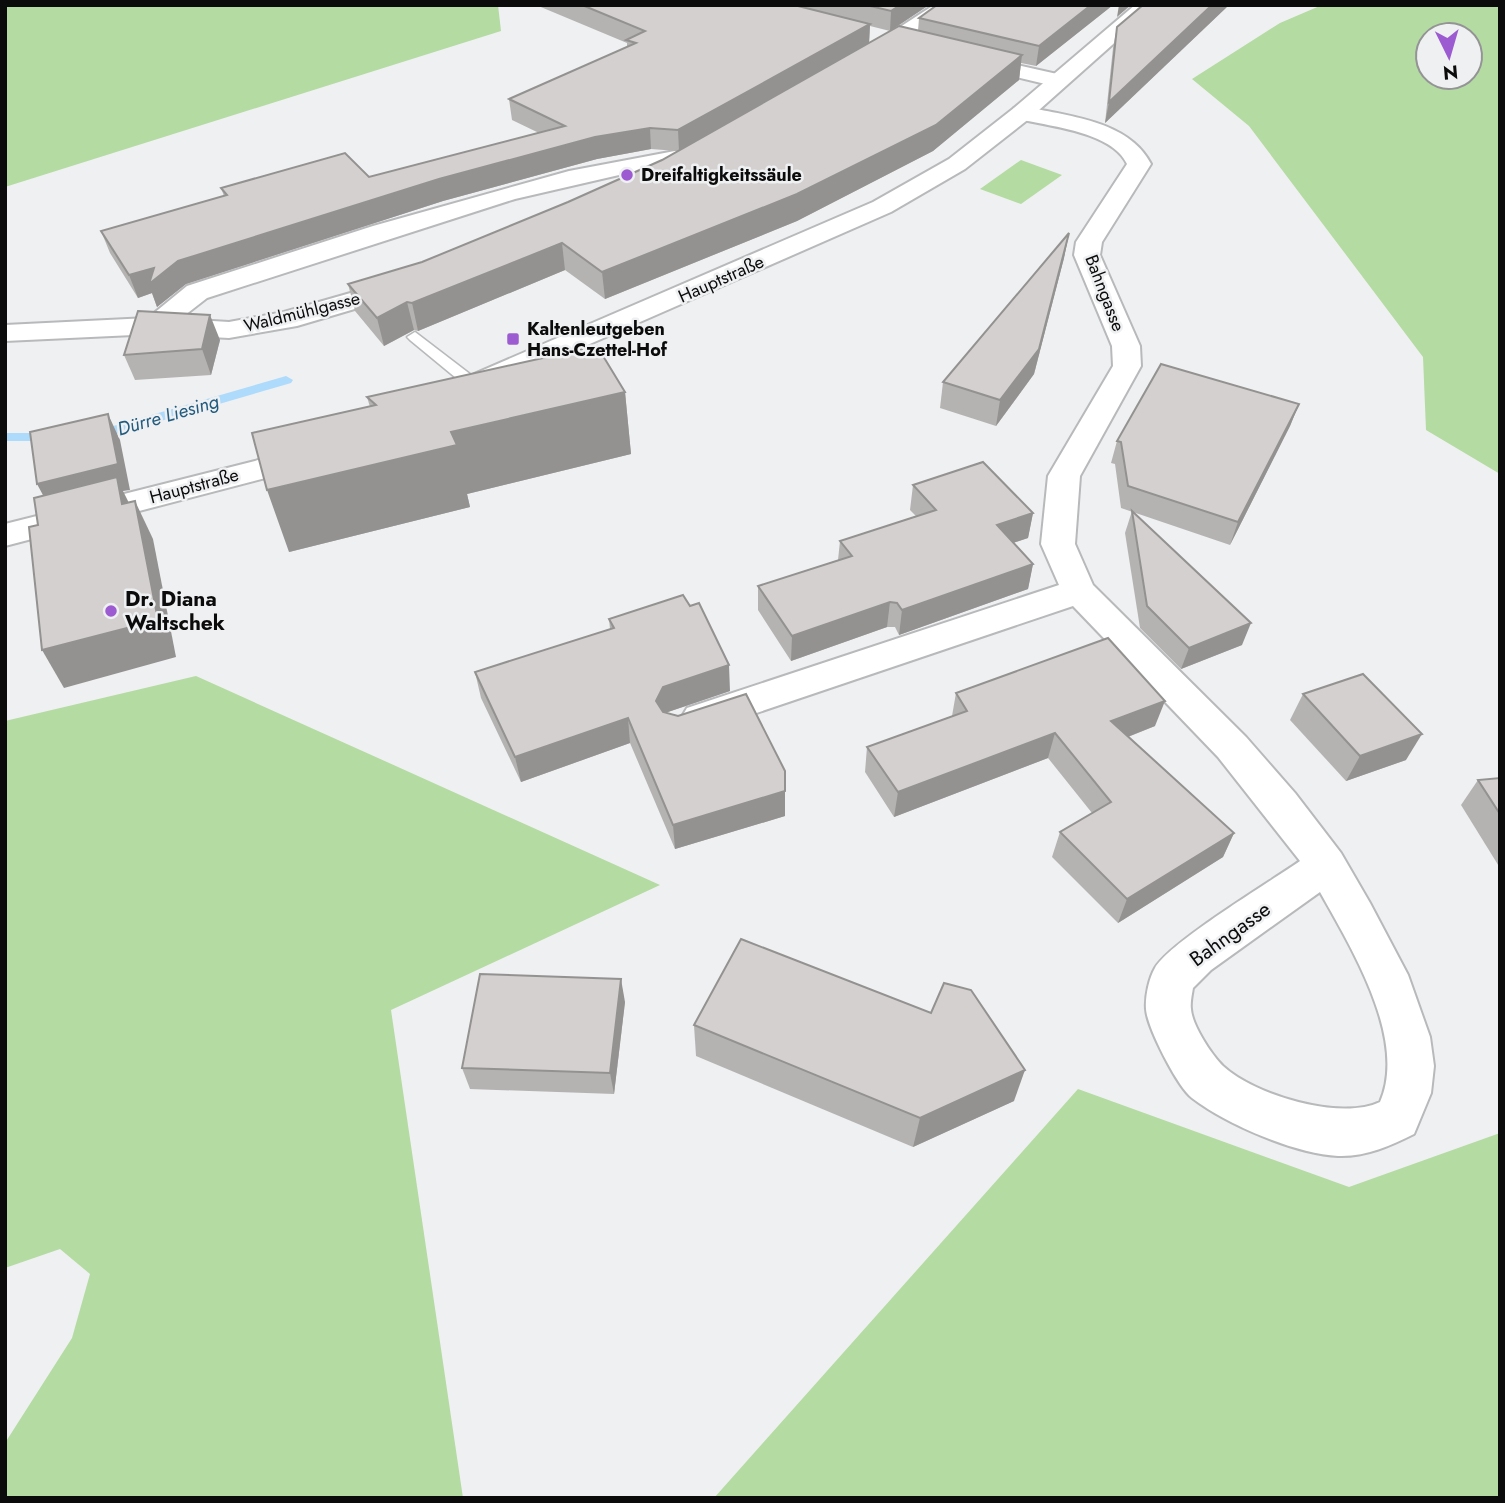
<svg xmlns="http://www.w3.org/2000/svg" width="1505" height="1503" font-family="Jost,sans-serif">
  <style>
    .green { fill: #b4dba1; fill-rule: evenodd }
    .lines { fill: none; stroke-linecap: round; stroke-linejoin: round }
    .stream { fill: #aedbfb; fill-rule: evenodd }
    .lane-casing { stroke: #b8b9bb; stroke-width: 3 }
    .street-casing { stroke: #b8b9bb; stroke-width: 4 }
    .secondary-casing { stroke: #b8b9bb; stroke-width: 4 }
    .lane { fill: #fff; fill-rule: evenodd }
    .street { fill: #fff; fill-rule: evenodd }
    .secondary { fill: #fff; fill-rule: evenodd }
    .wall { fill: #b5b3b2 }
    .shaded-wall { fill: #949291 }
    .building { fill: #d3d0cf; stroke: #949291; stroke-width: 2 }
    .poi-dot { fill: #9c5bd1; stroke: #eff0f2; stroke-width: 2.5 }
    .labels { text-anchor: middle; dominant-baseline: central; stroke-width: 5; stroke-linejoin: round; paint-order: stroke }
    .far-poi-label { font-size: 18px; font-weight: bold; fill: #0b0b0c; stroke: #eff0f2; text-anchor: start }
    .far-street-label { font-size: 18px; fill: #0b0b0c; stroke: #eff0f2 }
    .far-water-label { font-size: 19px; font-style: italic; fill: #215b7f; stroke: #eff0f2 }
    .poi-label { font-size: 21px; font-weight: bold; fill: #0b0b0c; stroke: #eff0f2; text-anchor: start }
    .street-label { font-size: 21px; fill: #0b0b0c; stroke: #eff0f2 }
  </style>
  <rect width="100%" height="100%" fill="#eff0f2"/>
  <!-- green -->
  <g class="green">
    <path d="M5,5H498L501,31L5,187Z"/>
    <path d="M1322,5H1500V474L1426,430L1423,357L1249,126L1192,79L1280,23ZM1428,35H1470V77H1428Z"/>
    <path d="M1021,160L1062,175L1021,204L980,189Z"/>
    <path d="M196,676L660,885L391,1010L463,1498H5V1443L72,1338L90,1274L60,1249L5,1268V721Z"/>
    <path d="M1078,1089L1349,1187L1500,1133V1498H714Z"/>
  </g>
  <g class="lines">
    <!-- stream -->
    <g class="stream">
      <path d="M286,376L293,380L291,383L99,439H89L87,436L89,433Z"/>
      <path d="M5,433H52L59,437L52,441H5Z"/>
    </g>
    <defs>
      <path id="lane" d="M415,332L479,381V387H467L410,340L407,337Z"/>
      <g id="street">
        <path d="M934,5H958L874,61H860L857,57L860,53Z"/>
        <path d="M968,54L1066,76L1069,81L1058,87L961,64L957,60Z"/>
        <path d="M1022,106C1066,116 1129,120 1151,164L1102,242L1100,255L1140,346L1141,366L1080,476L1075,544L1093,585L1246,737L1295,793L1341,853L1370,903L1408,975L1430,1037L1434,1066L1431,1093L1414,1134C1390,1146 1366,1157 1338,1156C1295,1154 1226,1124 1192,1098C1177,1086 1147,1027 1146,1009C1145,997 1149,978 1155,968C1170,942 1270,882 1300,861L1218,757L1073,606L700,732L687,728L681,718L687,708L1059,585L1041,544L1048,476L1113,366L1112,346L1074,255L1076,242L1127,164C1112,131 1046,126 1014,118L1011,113L1014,108ZM1320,892C1350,946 1408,1039 1380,1102C1341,1121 1254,1095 1223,1066C1211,1054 1192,1025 1191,1009C1190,1003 1192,994 1193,988L1211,970Z"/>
        <path d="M696,147L704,149L708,154L704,159L632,172L515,199L207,298L180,319L229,322L284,312L403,278L412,280L416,286L412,292L297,326L229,338L155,334L5,341V325L148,318L187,286L373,226L569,171Z"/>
      </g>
      <g id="secondary">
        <path d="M1135,5H1157L1030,118L965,169L891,212L494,386L484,389L474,386L469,380L474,374L873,202L949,159L1014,108Z"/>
        <path d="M311,440L322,442L326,449L322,456L277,475L5,546V524L255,461Z"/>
      </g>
    </defs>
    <!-- lane casing -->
    <use href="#lane" class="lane-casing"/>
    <!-- street casing -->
    <use href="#street" class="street-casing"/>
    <!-- secondary casing -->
    <use href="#secondary" class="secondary-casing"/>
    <!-- lane -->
    <use href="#lane" class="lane"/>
    <!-- street -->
    <use href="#street" class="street"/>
    <!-- secondary -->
    <use href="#secondary" class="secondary"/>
  </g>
  <!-- wall -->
  <g class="wall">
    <path d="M536,5H929L890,31L870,26L869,43L918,31L919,18L1113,5L1036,66L1021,63L1019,80L933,151L797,221L605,299L565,270L418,331L414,330L384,346L355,311L348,284L422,262L568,202L662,160L677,151L651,149L597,159L443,201L186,284L157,307L152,293L138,298L110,253L101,231L224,196L221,188L369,177L539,133L512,120L509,99L627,47V43Z"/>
    <path d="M1143,5H1229L1105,123L1113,48L1117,27Z"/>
    <path d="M1069,233L1064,258L1034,374L996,426L940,408L943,382Z"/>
    <path d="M220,340L211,375L135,380L124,355Z"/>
    <path d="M625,392L631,454L467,494L470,507L289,552L370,407L367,397Z"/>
    <path d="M1299,404L1290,426L1230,545L1121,508L1115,464L1111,463L1117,441Z"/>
    <path d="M913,485L1033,513L1028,538L1013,543L1033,564L1028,589L899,635L895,627H887L791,661L758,610V586L838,560L840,541L916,516L910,510Z"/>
    <path d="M1132,511L1242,645L1181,669L1140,628L1125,533Z"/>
    <path d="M609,619L730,691L665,713L785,816L675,849L630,743L521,782L481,698L475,672L610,629Z"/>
    <path d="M956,693L1155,726L1128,737L1234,833L1223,857L1118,923L1052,857L1060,832L1092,813L1048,758L894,817L865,772L867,747L952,716Z"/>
    <path d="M1303,694L1406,760L1346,781L1290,720Z"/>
    <path d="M1500,778V868L1461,805L1478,780Z"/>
    <path d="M625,1002L614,1094L470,1089L462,1068Z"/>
    <path d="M931,1013L1014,1101L913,1147L696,1056L694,1025Z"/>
  </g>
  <!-- shaded-wall -->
  <g class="shaded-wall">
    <path d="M900,5H929L890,31L891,11Z"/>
    <path d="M1091,5H1113L1036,66L1039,46Z"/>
    <path d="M1119,5H1131L1117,17Z"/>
    <path d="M1212,5H1229L1105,123L1109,102Z"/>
    <path d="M870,24L869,44L679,151L678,130Z"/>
    <path d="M1022,55L1019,80L933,151L797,221L605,299L602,272Z"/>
    <path d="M650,128L651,149L597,159L443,201L186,284L157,307L152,293L138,298L129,275L178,261L439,179L595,137Z"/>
    <path d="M1069,233L1064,258L1034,374L996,426L1000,400Z"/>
    <path d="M562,243L565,270L418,331L412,303Z"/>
    <path d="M407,302L414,330L384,346L377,318Z"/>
    <path d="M210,315L220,340L211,375L202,349Z"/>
    <path d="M625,392L631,454L467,494L470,507L289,552L267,490L451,432Z"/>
    <path d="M1299,404L1290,426L1230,545L1238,522Z"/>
    <path d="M108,414L120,440L130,490L123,491L135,515L51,510L37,484Z"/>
    <path d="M135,501L153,539L176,657L64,688L42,650Z"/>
    <path d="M1033,513L1028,538L992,550L997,525Z"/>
    <path d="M1033,564L1028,589L899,635L902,610Z"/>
    <path d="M890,602L887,627L791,661L792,636Z"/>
    <path d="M1251,623L1242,645L1181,669L1189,648Z"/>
    <path d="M729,665L730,691L665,713L658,726L656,701L663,687Z"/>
    <path d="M1165,701L1155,726L1102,747L1111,721Z"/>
    <path d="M628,718L630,743L521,782L515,757Z"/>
    <path d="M1055,733L1048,758L894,817L898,792Z"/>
    <path d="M1422,734L1406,760L1346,781L1360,756Z"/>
    <path d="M785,791V816L675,849L673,825Z"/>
    <path d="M1234,833L1223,857L1118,923L1127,899Z"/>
    <path d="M621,979L625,1002L614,1094L610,1073Z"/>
    <path d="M1025,1070L1014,1101L913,1147L920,1118Z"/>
  </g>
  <!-- building -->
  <g class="building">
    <path d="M582,5H794L870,24L678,130L650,128L595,137L439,179L178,261L149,284L154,268L129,275L101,231L227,195L221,188L345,153L369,177L565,126L509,99L636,43L626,40L645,31Z"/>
    <path d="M866,5H900L891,11Z"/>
    <path d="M937,5H1091L1039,46L919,18Z"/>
    <path d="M1143,5H1212L1109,102L1117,27Z"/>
    <path d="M899,26L1022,55L936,125L797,194L602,272L562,243L412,303L407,302L377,318L348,284L422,262L568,202L662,160Z"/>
    <path d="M1069,233L1039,349L1000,400L943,382Z"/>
    <path d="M138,311L210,315L202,349L124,355Z"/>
    <path d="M597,346L625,392L451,432L457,445L267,490L252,433L376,405L367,397Z"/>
    <path d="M1161,364L1299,404L1238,522L1128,486L1121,442L1117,441Z"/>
    <path d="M108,414L118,464L37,484L30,432Z"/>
    <path d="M983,462L1033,513L997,525L1033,564L902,610L897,603L890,602L792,636L758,586L852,556L840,541L936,510L913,485Z"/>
    <path d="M117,477L122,504L135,501L158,620L42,650L29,527L38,525L34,498Z"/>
    <path d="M1132,511L1251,623L1189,648L1147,606Z"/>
    <path d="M683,595L690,606L699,603L729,665L663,687L656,701L663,712L678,716L746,694L785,771V791L673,825L628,718L515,757L475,672L614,628L609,619Z"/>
    <path d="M1108,638L1165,701L1111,721L1234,833L1127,899L1060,832L1111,802L1055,733L898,792L867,747L967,711L956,693Z"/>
    <path d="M1363,674L1422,734L1360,756L1303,694Z"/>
    <path d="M1500,778V814L1478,780Z"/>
    <path d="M741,939L931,1013L944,983L971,990L1025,1070L920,1118L694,1025Z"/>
    <path d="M480,974L621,979L610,1073L462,1068Z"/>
  </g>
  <!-- markers -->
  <g class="poi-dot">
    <circle cx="627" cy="175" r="7"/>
    <rect x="506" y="332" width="14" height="14" rx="3.5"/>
    <circle cx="111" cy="611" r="7"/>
  </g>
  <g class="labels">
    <!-- far-poi labels -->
    <g class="far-poi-label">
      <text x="641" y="175">Dreifaltigkeitssäule</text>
      <text x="527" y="329">Kaltenleutgeben<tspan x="527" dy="21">Hans-Czettel-Hof</tspan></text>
    </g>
    <!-- far-street labels -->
    <g class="far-street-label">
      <text transform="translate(721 279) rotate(-24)">Hauptstraße</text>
      <text transform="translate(1105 293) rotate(69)">Bahngasse</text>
      <text transform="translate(302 312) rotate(-14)">Waldmühlgasse</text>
      <text transform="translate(194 486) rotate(-15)">Hauptstraße</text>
    </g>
    <!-- far-water labels -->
    <g class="far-water-label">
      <text transform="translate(168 415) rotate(-16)">Dürre Liesing</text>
    </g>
    <!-- poi labels -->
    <g class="poi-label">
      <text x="125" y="599">Dr. Diana<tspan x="125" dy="24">Waltschek</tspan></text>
    </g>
    <!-- street labels -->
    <g class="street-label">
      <text transform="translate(1230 934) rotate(-36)">Bahngasse</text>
    </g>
  </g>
  <!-- border -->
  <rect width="1505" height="1503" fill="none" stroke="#0b0b0c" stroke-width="14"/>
  <!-- north arrow -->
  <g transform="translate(1449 56) rotate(175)"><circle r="33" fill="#eff0f2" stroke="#949496" stroke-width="2"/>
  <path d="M0-5L12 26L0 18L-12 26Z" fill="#9c5bd1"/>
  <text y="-10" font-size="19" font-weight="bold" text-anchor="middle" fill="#0b0b0c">N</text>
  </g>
</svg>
